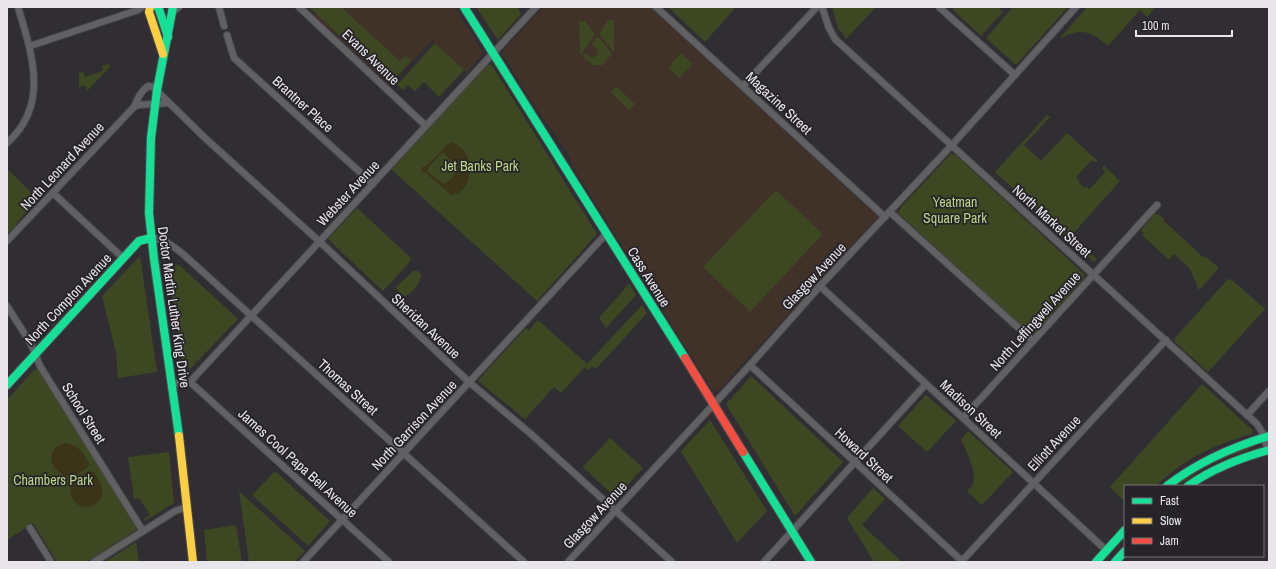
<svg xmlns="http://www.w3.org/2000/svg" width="1276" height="569" font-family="'Archivo Narrow',sans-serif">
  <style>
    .education { fill: #403129 }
    .green { fill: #3d4822 }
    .sand { fill: #3c3419; fill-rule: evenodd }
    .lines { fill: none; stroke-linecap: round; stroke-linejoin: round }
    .street-casing { stroke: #4e4c50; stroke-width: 8 }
    .fast-casing { stroke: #4e4c50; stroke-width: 10 }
    .slow-casing { stroke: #4e4c50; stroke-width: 10 }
    .jam-casing { stroke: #4e4c50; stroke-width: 10 }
    .street { stroke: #616063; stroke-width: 6 }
    .fast { stroke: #16e098; stroke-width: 8 }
    .slow { stroke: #ffcf43; stroke-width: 8 }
    .jam { stroke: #f24e42; stroke-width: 8 }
    .labels { text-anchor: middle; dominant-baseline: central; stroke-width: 3.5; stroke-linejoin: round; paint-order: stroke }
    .street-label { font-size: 14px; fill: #e8e6ea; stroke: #262329 }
    .park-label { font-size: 14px; fill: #bcd687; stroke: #262329 }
  </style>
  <rect width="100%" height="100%" fill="#302e32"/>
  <!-- education -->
  <g class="education">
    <path d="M322,7H455L482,51L483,54L467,73L432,40L390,85L314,15Z"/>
    <path d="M543,7H650L877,216V218L717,392L713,391L573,167L570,158L549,125L543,119L503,55L502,53L504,49Z"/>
  </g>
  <!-- green -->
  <g class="green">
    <path d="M309,7H341L400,61L406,56L411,61L391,83Z"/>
    <path d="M476,7H517L521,14L498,40Z"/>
    <path d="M668,7H736L705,42Z"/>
    <path d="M832,7H876L846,39L838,28Z"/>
    <path d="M955,7H997L1003,12L981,36L953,10Z"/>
    <path d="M1013,7H1068L1016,65L986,38Z"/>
    <path d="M1087,7H1155L1147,17L1140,10L1108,46C1090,30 1081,28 1060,38Z"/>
    <path d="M608,20H614V52L599,34Z"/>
    <path d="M579,21H585L595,34L581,54L580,53Z"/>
    <path d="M596,37H598L612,54L603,65H593L582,56L584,54H587L590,57L592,58L597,55V50L592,44Z"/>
    <path d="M435,43L464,70L439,97L424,82L415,91L408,85L403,90L397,85Z"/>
    <path d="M681,53L693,64L679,78L668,68Z"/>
    <path d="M108,64L110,65V67L88,90L86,91L87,87L83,85L79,88V73L83,72L85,77L103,71L102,66Z"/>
    <path d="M487,65H491L493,67L597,234L537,301L393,171L392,169Z"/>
    <path d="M616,86L635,104L629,110L611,92Z"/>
    <path d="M1047,115L1050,117L1024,145L1041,161L1067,133L1098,161L1094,162L1092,160L1076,177L1079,180V183L1084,188L1086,187L1090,189L1105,172L1103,169V165L1120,181L1071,236L1097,259L1094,262L995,172Z"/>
    <path d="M951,154L956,155L1084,274V278L1034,334L1029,333L898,213L901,207Z"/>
    <path d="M7,169L38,199L17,222L15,228L7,233Z"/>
    <path d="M776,190L823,234L750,312L703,267Z"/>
    <path d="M357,208L411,258L409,263L383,291L328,239Z"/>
    <path d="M1155,214L1160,215L1164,219L1163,220L1203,257H1206L1219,268L1199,290L1190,269L1174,254L1169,260L1142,235L1144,233L1141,230Z"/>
    <path d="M140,256L157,372L118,378L116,353L102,296Z"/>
    <path d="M178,264L238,319L190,369L182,360L172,295L171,270Z"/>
    <path d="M413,271H418L421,274C422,281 412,295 404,296L397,290L396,287C402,281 408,277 413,271Z"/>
    <path d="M1228,279L1232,280L1265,309L1208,372L1175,342L1174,339Z"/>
    <path d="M629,284L636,295L606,328L599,318Z"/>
    <path d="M642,305L647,313L596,369L592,366L589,370L585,367L561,393L554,387L525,419L479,382L480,378L526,328L529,330L538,320L587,364Z"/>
    <path d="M37,369L40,372L137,527L136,530L86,562H57L33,523L7,540V400L33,371Z"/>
    <path d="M751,376L843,462L795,516L726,404Z"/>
    <path d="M1202,384L1249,427L1253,431L1252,434C1216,444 1183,459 1156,486H1125V502L1110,487Z"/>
    <path d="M926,395L956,421L927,452L898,426Z"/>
    <path d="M710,420L767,511L737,543L681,451Z"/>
    <path d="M968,431L1013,472L982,505L967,491C969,489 972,486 973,483C977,472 966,450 961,440Z"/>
    <path d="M610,438L643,468L616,498L583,467Z"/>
    <path d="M1256,444V445C1248,451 1239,453 1230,456C1220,460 1211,464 1202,469C1193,474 1182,486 1172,486L1206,463Z"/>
    <path d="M169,452L174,503L145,521L144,519L150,515L139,498L134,499L128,457Z"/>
    <path d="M275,471L330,521L308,546L252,495Z"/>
    <path d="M873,488L885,499L862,525L902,562H874L847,518Z"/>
    <path d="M239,491L305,551L295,562H249Z"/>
    <path d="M236,525L242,562H207L204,530Z"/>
    <path d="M136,542L139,562H109L108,560Z"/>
  </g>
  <!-- sand -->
  <g class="sand">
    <path d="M450,142C478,149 475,193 451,195L426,173L422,172L421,170L422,167L426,166ZM443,153L456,164L458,168C456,174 449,182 444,184L428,172V168L441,154Z"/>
    <path d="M64,443C77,443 83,453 89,463L88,467L74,477C51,477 42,450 64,443Z"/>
    <path d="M88,471L94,472C97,477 101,483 102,489C105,509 76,515 71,494C70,489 72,484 75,480C79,477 84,474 88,471Z"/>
  </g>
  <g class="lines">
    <defs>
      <g id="street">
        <path d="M219,7L224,26"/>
        <path d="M299,7L426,126"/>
        <path d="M656,7L885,217"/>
        <path d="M822,7L829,28L835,39L1257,424L1262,432L1268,450"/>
        <path d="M939,7L1015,75"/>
        <path d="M173,12L179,7"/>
        <path d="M227,35L234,58L373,184"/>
        <path d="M30,46L138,10L142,7"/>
        <path d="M743,86L817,7"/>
        <path d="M134,107L138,105L168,103"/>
        <path d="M7,143C50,105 32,54 18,7"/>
        <path d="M53,193L123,258"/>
        <path d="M890,212L1033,341"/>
        <path d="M151,238C165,239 173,246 183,254L524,562"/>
        <path d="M7,241L134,107C137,99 141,91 148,86L153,87L205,138L320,242L469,382L531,434L672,562"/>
        <path d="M820,286L1106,550"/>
        <path d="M7,306L31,344L40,366L143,531"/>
        <path d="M750,365L963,562"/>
        <path d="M190,382L389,562"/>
        <path d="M172,384L190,382L484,63L536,7"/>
        <path d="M1247,415L1269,391"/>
        <path d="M963,418L1157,205"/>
        <path d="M30,528L51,562"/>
        <path d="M94,562L175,511L187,507"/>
        <path d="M303,562L607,233"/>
        <path d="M568,562L750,365L820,286L951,146L1076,7"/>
        <path d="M764,562L926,384"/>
        <path d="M961,562L1166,340"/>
      </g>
      <g id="fast">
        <path d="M157,7L159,9L168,37"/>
        <path d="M173,7L157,90L151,138L149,213L154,259L179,436"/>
        <path d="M464,7L685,358"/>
        <path d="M7,385L139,241L151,238"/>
        <path d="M743,452L811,562"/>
        <path d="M1167,486C1198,462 1232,447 1269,436"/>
        <path d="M1188,486C1213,468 1240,458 1269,450"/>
        <path d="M1096,562L1125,530"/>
        <path d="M1115,562L1125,551"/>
      </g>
      <g id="slow">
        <path d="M150,7L149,12L163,54"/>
        <path d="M179,436L193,562"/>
      </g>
      <path id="jam" d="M685,358L743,452"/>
    </defs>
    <!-- street casing -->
    <use href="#street" class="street-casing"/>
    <!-- fast casing -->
    <use href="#fast" class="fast-casing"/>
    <!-- slow casing -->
    <use href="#slow" class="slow-casing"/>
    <!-- jam casing -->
    <use href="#jam" class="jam-casing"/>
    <!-- street -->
    <use href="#street" class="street"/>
    <!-- fast -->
    <use href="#fast" class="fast"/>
    <!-- slow -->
    <use href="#slow" class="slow"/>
    <!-- jam -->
    <use href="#jam" class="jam"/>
  </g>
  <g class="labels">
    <!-- street labels -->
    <g class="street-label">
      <text transform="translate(371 57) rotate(44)">Evans Avenue</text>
      <text transform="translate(779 103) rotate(43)">Magazine Street</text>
      <text transform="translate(303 104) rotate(42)">Brantner Place</text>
      <text transform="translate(62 166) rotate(-47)">North Leonard Avenue</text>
      <text transform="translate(348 193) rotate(-47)">Webster Avenue</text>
      <text transform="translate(1052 221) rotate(42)">North Market Street</text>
      <text transform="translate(814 276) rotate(-47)">Glasgow Avenue</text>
      <text transform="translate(649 277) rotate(58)">Cass Avenue</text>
      <text transform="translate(68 299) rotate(-47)">North Compton Avenue</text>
      <text transform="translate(174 307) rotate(82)">Doctor Martin Luther King Drive</text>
      <text transform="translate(1035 321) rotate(-48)">North Leffingwell Avenue</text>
      <text transform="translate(426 326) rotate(43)">Sheridan Avenue</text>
      <text transform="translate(348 387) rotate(42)">Thomas Street</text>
      <text transform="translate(971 409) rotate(43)">Madison Street</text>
      <text transform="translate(84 413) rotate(58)">School Street</text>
      <text transform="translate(414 425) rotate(-47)">North Garrison Avenue</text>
      <text transform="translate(1054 443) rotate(-47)">Elliott Avenue</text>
      <text transform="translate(864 455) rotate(43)">Howard Street</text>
      <text transform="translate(298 463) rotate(42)">James Cool Papa Bell Avenue</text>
      <text transform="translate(595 515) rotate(-47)">Glasgow Avenue</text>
    </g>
    <!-- park labels -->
    <g class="park-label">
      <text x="480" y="166">Jet Banks Park</text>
      <text x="955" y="202">Yeatman<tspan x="955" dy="16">Square Park</tspan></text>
      <text x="53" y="480">Chambers Park</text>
    </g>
  </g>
  <!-- border -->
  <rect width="1276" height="569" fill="none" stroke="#e8e6ea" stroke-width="16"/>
  <!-- legend -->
  <rect x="1124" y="485" width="140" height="72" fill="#262329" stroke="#747176"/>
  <rect x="1132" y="498" width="20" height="6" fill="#16e098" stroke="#747176"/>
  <text x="1160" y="505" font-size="12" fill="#e8e6ea">Fast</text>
  <rect x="1132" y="518" width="20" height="6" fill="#ffcf43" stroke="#747176"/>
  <text x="1160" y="525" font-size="12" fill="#e8e6ea">Slow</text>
  <rect x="1132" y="538" width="20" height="6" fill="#f24e42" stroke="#747176"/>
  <text x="1160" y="545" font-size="12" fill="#e8e6ea">Jam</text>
  <!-- scale -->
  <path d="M1136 30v6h96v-6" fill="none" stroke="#e8e6ea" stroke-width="2"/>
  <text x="1142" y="30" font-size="12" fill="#e8e6ea" stroke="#262329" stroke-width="3" paint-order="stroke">100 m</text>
</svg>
